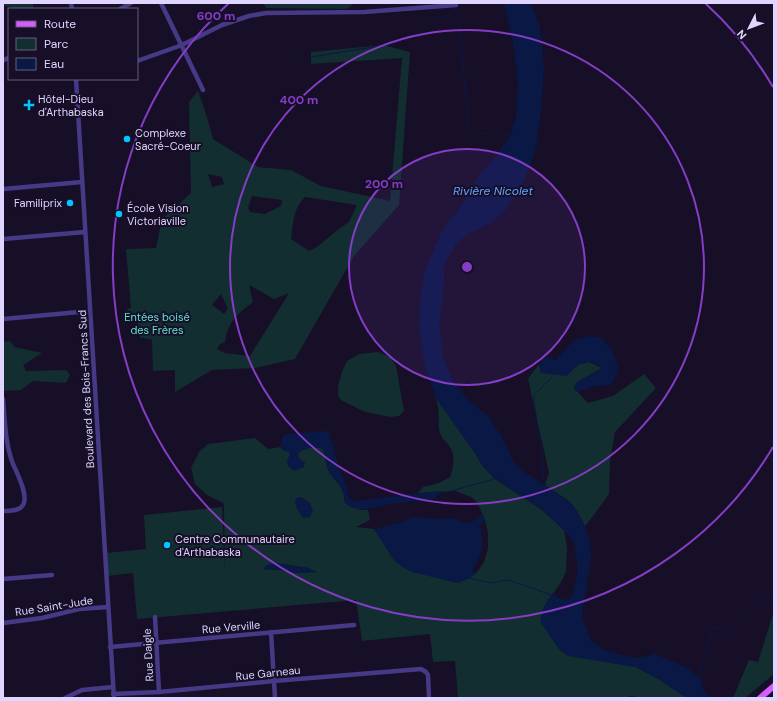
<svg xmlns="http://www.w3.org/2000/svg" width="777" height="701" font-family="'DM Sans',sans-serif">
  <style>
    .green { fill: #122e31; fill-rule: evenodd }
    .water { fill: #091845 }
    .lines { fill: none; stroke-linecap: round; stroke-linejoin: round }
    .stream { stroke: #091845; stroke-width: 1 }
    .minor { stroke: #463986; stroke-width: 4.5 }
    .major { stroke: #d65cff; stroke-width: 6 }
    .ring { fill: none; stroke: #853dc5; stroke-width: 2 }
    .poi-dot { fill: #01c6ff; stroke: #160f27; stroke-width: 1.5 }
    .labels { text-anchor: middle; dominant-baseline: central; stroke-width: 4; stroke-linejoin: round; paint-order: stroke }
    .poi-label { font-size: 11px; fill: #dfd5ff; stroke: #160f27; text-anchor: start }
    .park-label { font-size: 11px; fill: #5ee2d1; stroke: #160f27 }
    .street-label { font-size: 11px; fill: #dfd5ff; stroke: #160f27 }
    .water-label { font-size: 12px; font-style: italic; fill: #63a3ff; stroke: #160f27 }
    .centre { fill: #853dc5; stroke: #160f27; stroke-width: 2 }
    .ring-label { font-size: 12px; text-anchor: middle; font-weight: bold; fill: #853dc5; stroke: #160f27; stroke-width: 4; stroke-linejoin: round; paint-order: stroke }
  </style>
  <rect width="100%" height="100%" fill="#160f27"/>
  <!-- green -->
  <g class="green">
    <path d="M3,3H33V9H17L3,5Z"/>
    <path d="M263,3H354L347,9L266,8Z"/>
    <path d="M383,45L410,52L399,205L354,256L295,359L255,368L212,370L175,392V370L153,371L152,341L151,339L140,338L137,318L128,312L127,309L131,308L126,249L156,248L162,219L191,193L189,102L198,91L206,114L213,139L258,167L291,170L321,186L390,201L402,58L311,64V52ZM208,174L222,177L224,184L212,187ZM252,196L282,200L281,206L265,214L250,212L248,208ZM305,197L357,205L349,222L340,228L317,247L309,251L291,239C294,222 292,211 305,197ZM249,285L274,299L289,293L250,356L225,353L217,349L220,344L225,342C228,322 237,314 253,302ZM221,294L228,309L224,314L212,305Z"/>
    <path d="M10,341L15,347L42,353L23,365L26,371L66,370L70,375L66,383L33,381L21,390L3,391V342Z"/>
    <path d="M378,352L390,357L396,366L404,411L399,416L390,417L365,412L341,400L338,395V386L342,372L347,361L359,354Z"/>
    <path d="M589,362L602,368L577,382L574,388L588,403L613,396L644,374L656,388L615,432L610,462L609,494L593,516L585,526L577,511L569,501L545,485L549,473L528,379L539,364L541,373Z"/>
    <path d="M436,398L475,453L482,465L495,479L541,509L564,530L567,548L566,572L560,584L551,596L542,612L553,639L559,649L612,663L636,667L660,680L687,698H641L631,696L625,698H458L455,661L433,662L430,634L362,641L356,600L137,619L133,573L107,576L106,553L146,549L144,515L222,507L225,574L224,505L223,503L207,495L195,484L191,468L199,452L208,444L255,438L268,449L281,447L283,450L289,452L290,455L301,460L298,457V453C304,448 316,446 323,449C325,456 327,470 331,475C340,485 344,489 345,503L361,510H368L370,520L356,527L374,529L378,535L394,560L441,578L458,583L469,578L477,572L484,562L488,548V533L485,520L477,502L471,497L456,491L418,493L423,487L439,483L450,477C453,469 456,456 450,447C446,441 440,438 439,429C438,418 440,411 436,398ZM276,563L308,568L316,572L298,573L282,570L263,569Z"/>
    <path d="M774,611V674L745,698H733L749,660L758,662Z"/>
  </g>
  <!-- water -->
  <g class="water">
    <path d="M504,3H531L540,27L544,65L541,111L535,152L525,179L505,211L493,222L468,234L456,244L445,263L443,297L439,323L444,361L454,383L468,399L489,417L502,437L513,461L523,471L569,501L577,511L585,526L589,538L591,559L582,615L590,639L604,650L622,655L636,658L652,655L653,653L687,668L701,679L703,689L710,698H687L660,680L636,667L568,656L559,649L541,623C539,614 547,600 553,593C559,599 565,602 572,597L578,569L574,543L568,534L552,519L541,509L495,479L482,465L475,453L436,398L424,363L419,328L420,299L425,270L441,233L462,204L477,178L496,156L510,136L516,116L518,81L513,42Z"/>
    <path d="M588,336L601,338L613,351L618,367L615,378L610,385L594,386L578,392L574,389L577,382L602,368C586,356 578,364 567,376L541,373C539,364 539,362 547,357L556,360L574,340Z"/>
    <path d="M327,431L329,432L339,468L346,485L349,498L354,501L440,491L435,499L391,504L361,510L350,507L345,503C344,488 340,485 331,475C327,470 325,456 323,449C316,446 304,448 298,453C298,458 300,460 305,462L304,467L294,471L288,466L287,460L290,455L289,452C280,449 281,446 282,437L286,434Z"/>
    <path d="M301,497L309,502L313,510L310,517L303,518C299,511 293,506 296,498Z"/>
    <path d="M483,514L485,520L480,525C485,544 482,555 472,571L477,572L469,578L458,583L412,572L401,566L394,560L378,535L374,529L406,521L412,517L441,519L454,518L466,523L474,521Z"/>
    <path d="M276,563L308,568L318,573L312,572L298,573L282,570L263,569L267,565Z"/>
  </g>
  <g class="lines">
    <!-- stream -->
    <g class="stream">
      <path d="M298,59L393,44L422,31L430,23L447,16L453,10H457L458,11L469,129C479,140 499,127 510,136"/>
      <path d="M545,485L543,477L542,453L534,402V395L554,375"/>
      <path d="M437,495L494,479"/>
      <path d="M469,578L491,583L506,580L512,581L551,595"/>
      <path d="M701,679V667L707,652L713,627L730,633L757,601L774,599"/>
    </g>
    <!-- minor -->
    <g class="minor">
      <path d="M71,3L72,9"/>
      <path d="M161,3L203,90"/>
      <path d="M120,9L131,3"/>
      <path d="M3,60L9,58"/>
      <path d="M137,61L182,45L222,25L249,16L266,13L364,12L456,5"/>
      <path d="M76,79L114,698"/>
      <path d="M3,189L82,182"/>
      <path d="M3,239L85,232"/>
      <path d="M3,319L90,311"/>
      <path d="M3,399C5,421 5,443 13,464C17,473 29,496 23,505C20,511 9,511 3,511"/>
      <path d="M3,579L52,575"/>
      <path d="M155,617L159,692"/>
      <path d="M3,623L42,618L79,609L108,607"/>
      <path d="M271,632L275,698"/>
      <path d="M110,647L354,625"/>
      <path d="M113,694L159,692L274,681L421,669L426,672L428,675L429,698"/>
      <path d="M65,698L82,690L113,687"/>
    </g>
    <!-- major -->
    <path class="major" d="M760,698L774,686"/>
  </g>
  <!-- distance rings -->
  <circle cx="467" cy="267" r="118" fill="#853dc5" fill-opacity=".12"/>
  <g class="ring">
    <circle cx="467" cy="267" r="118"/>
    <circle cx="467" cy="267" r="237"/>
    <path d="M773 447A355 355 0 1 1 229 3M705 3A355 355 0 0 1 773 87"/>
  </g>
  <!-- markers -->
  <g class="poi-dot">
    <path d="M27 99h4v4h4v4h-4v4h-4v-4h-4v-4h4z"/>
    <circle cx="127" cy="139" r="4"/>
    <circle cx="70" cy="203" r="4"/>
    <circle cx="119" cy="214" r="4"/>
    <circle cx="167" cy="545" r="4"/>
  </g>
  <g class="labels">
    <!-- poi labels -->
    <g class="poi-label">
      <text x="38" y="99">Hôtel-Dieu<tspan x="38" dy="13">d'Arthabaska</tspan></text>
      <text x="135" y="133">Complexe<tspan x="135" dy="13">Sacré-Coeur</tspan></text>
      <text x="62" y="203" text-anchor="end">Familiprix</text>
      <text x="127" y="208">École Vision<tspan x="127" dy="13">Victoriaville</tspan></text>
      <text x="175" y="539">Centre Communautaire<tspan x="175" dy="13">d'Arthabaska</tspan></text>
    </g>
    <!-- park labels -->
    <g class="park-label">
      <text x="157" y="317">Entées boisé<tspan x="157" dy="13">des Frères</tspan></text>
    </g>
    <!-- street labels -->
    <g class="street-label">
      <text transform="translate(86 389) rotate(-93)">Boulevard des Bois-Francs Sud</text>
      <text transform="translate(54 606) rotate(-9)">Rue Saint-Jude</text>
      <text transform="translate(231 627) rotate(-5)">Rue Verville</text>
      <text transform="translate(148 655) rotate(-93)">Rue Daigle</text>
      <text transform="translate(268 673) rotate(-6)">Rue Garneau</text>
    </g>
    <!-- water labels -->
    <g class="water-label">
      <text x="493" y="191">Rivière Nicolet</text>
    </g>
  </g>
  <circle cx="467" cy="267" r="6" class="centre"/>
  <g class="ring-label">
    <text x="216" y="20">600 m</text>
    <text x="299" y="104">400 m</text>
    <text x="384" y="188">200 m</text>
  </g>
  <!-- border -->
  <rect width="777" height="701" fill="none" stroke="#dfd5ff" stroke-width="8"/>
  <!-- legend -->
  <rect x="8" y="8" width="130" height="72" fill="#160f27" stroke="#665e7d"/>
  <rect x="16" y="21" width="20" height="6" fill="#d65cff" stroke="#665e7d"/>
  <text x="44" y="28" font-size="12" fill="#dfd5ff">Route</text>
  <rect x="16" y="38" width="20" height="12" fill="#122e31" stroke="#665e7d"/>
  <text x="44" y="48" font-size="12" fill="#dfd5ff">Parc</text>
  <rect x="16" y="58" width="20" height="12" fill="#091845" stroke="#665e7d"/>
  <text x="44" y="68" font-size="12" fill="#dfd5ff">Eau</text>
  <!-- north arrow -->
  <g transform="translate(749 28) rotate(228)" stroke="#160f27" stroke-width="3" paint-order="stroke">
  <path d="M0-3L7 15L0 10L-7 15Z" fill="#dfd5ff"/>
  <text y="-6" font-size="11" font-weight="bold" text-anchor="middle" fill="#dfd5ff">N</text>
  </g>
</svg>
